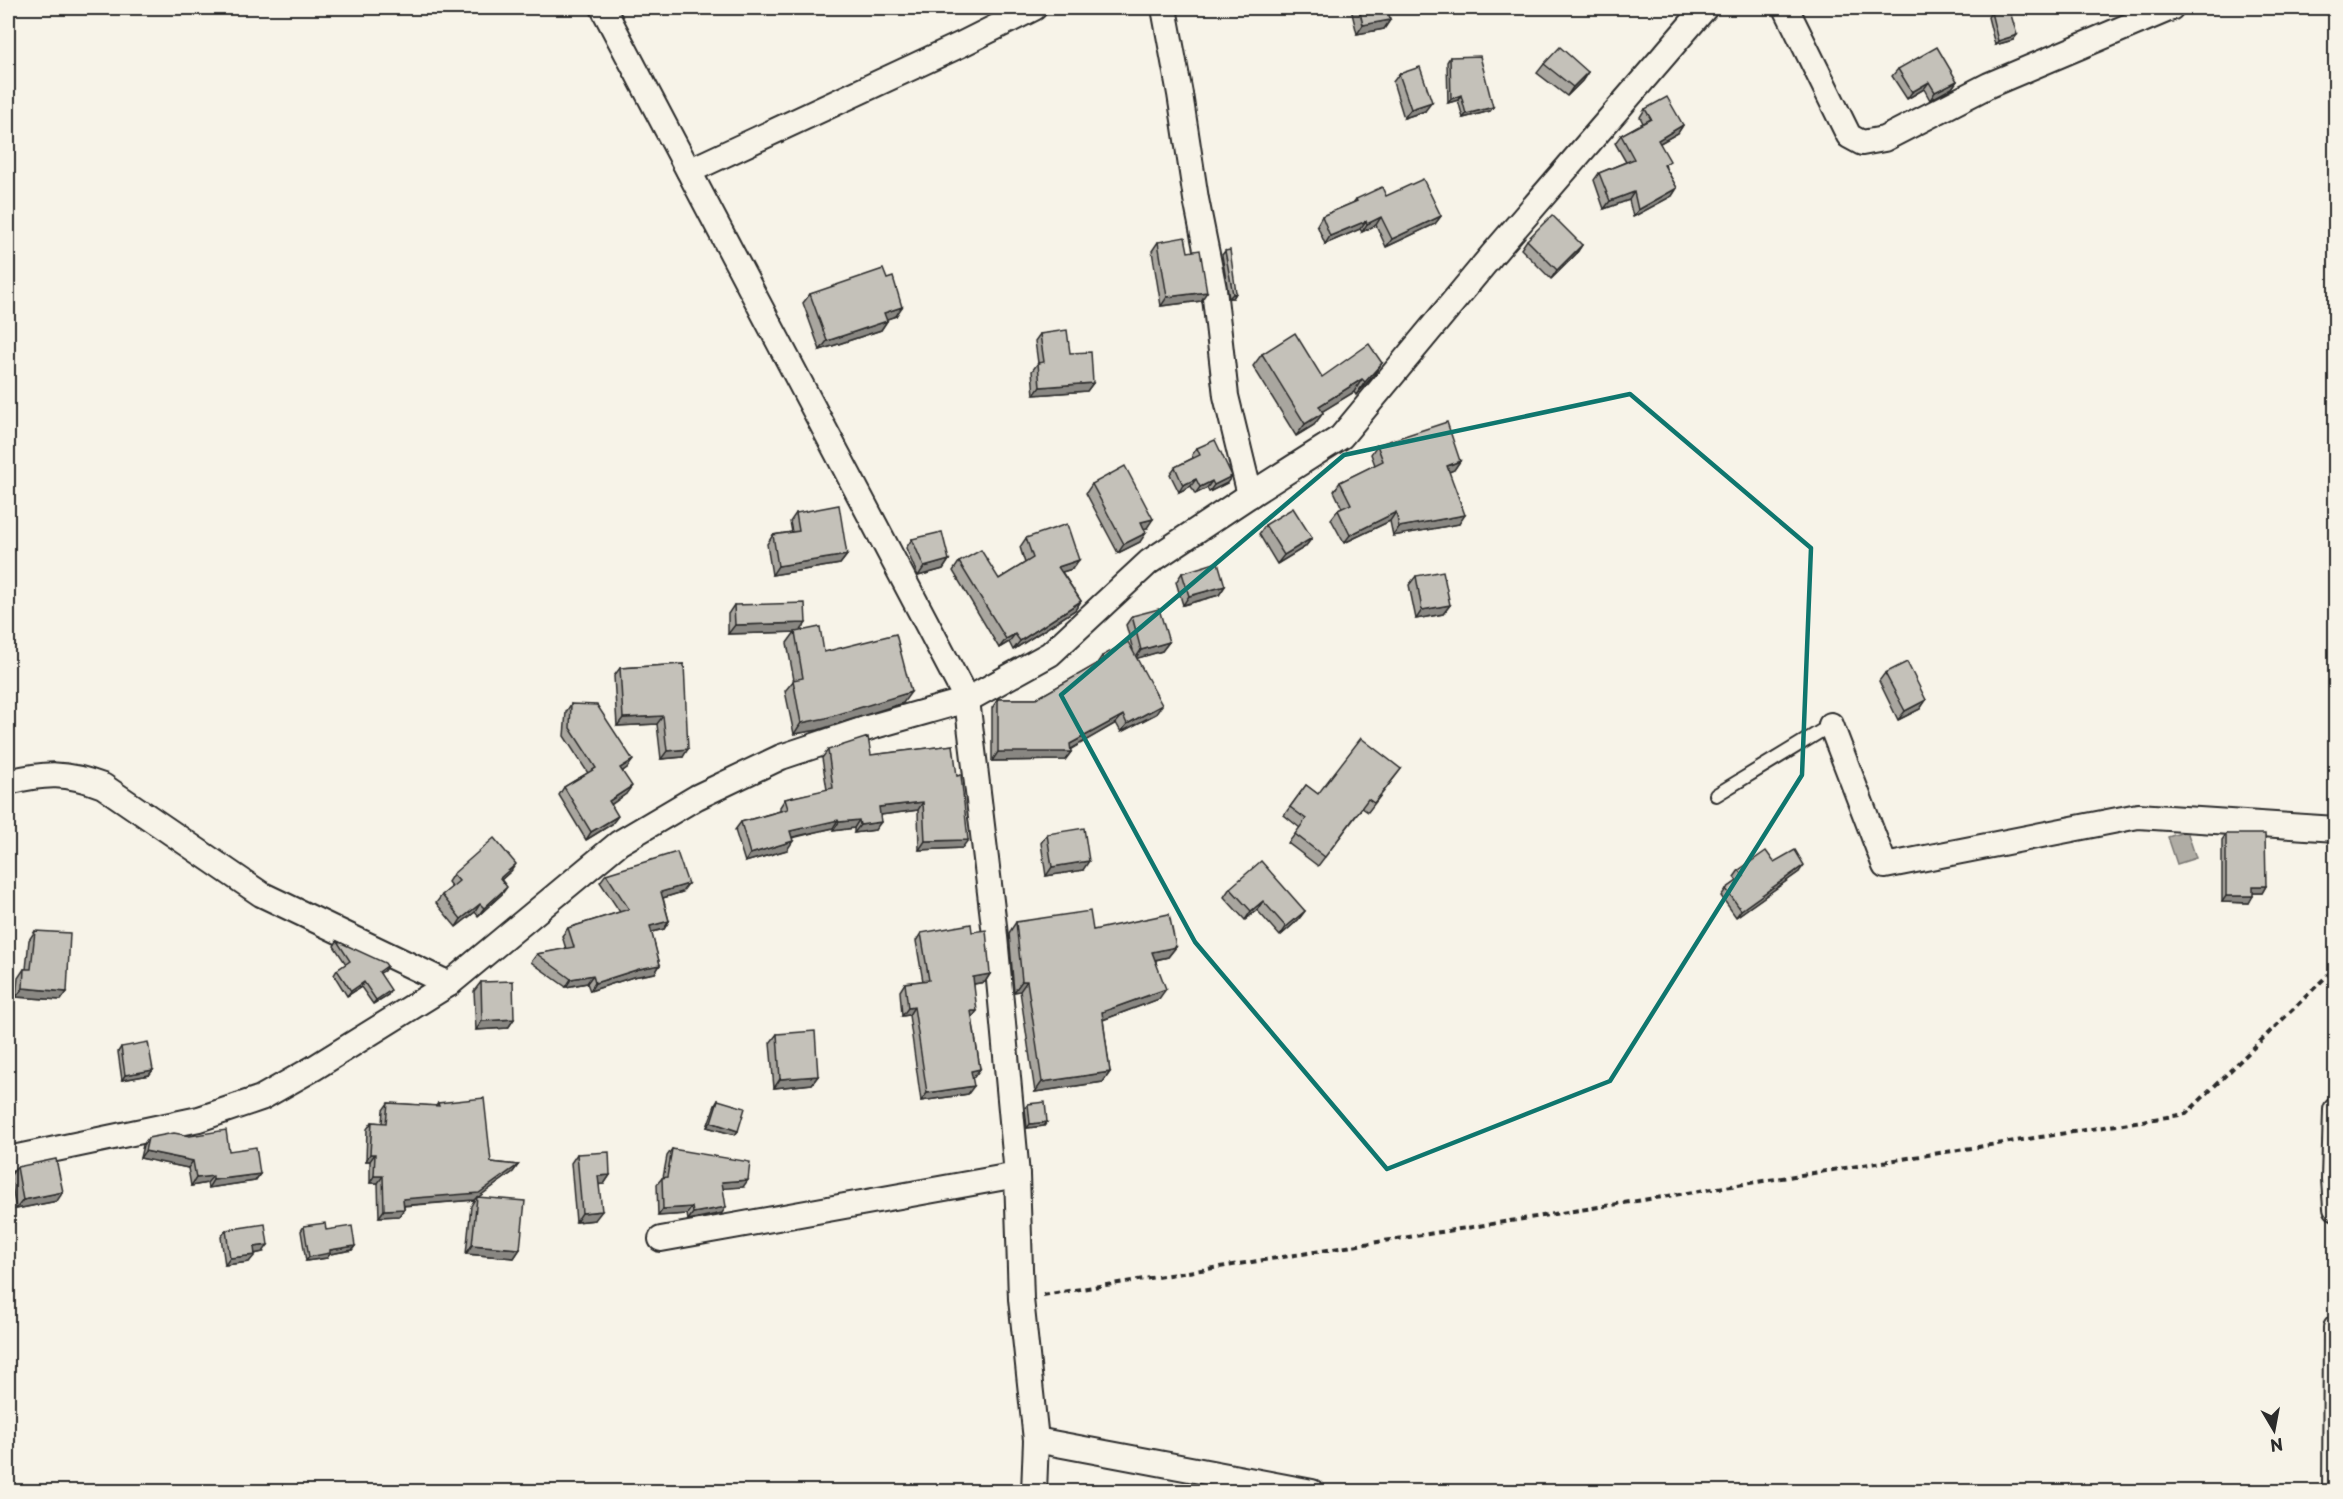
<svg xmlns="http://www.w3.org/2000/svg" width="2343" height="1499" font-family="'Playpen Sans',sans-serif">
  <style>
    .water { fill: #afaca4; stroke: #7a7874; stroke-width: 1.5 }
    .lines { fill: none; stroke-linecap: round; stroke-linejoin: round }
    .service-casing { stroke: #2b2b2b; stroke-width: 16 }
    .minor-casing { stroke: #2b2b2b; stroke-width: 28 }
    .path { stroke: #2b2b2b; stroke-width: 4; stroke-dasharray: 6 4.5; stroke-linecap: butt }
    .service { stroke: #f7f3e8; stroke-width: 12 }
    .minor { stroke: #f7f3e8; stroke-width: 24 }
    .wall { fill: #a9a69f; stroke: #2b2b2b; stroke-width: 1.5 }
    .shaded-wall { fill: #898782; stroke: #2b2b2b; stroke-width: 1.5 }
    .building { fill: #c4c1b9; stroke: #2b2b2b; stroke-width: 1.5 }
    .marked { fill: none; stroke: #0f766e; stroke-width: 4.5; stroke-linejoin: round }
  </style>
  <rect width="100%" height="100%" fill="#f7f3e8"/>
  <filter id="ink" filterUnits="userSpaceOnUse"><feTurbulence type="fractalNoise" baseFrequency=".0167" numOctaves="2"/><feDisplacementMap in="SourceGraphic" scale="12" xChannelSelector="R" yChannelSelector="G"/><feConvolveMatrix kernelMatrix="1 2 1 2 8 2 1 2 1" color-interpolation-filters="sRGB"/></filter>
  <g filter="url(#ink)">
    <!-- water -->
    <path class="water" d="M2187,831L2196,858L2177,864L2168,837Z"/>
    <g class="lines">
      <defs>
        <path id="service" d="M1716,795L1831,725"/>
        <g id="minor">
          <path d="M603,8L967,700L994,926L1017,1175L1021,1299L1036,1440L1034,1492"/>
          <path d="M1164,8L1180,94L1196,199L1214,289L1226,396L1250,495"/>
          <path d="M1786,8L1849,136L1862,143L1884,139L1989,85L2171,8"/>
          <path d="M689,171L962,44L1034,8"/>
          <path d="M1831,725L1885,866L2138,816L2336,829"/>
          <path d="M8,782C46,773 66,772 103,786L261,894L449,984"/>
          <path d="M2336,1110L2334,1179L2336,1208"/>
          <path d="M8,1159L199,1119L261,1098L314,1068L449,984L619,843L697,797L781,757L871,727L967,700L1050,654L1149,562L1250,495L1341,437L1492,255L1705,8"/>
          <path d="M661,1239L1017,1175"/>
          <path d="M1036,1440L1312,1492"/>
          <path d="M2335,1492L2336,1328"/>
        </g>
      </defs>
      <!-- service casing -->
      <use href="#service" class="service-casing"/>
      <!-- minor casing -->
      <use href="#minor" class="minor-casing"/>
      <!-- path -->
      <path class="path" d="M1043,1295L2186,1114L2336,967"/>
      <!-- service -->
      <use href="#service" class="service"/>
      <!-- minor -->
      <use href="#minor" class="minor"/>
    </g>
    <!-- wall -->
    <g class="wall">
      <path d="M1352,8H1388L1390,20L1384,29L1357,34L1351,9Z"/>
      <path d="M1991,12L2013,40L1995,45L1988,17Z"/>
      <path d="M1450,57L1493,107L1490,111L1463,118L1458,100L1448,103L1447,62Z"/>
      <path d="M1544,64L1588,72L1582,81L1567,96L1537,73Z"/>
      <path d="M1898,69L1957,81L1952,88L1930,100L1924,89L1907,99L1892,76Z"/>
      <path d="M1399,74L1425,111L1404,118L1393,82Z"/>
      <path d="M1645,109L1683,125L1678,133L1660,143L1666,168L1677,188L1672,196L1633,217L1629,200L1604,209L1594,180L1599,173L1626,162L1615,143L1621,135L1643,123L1640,117Z"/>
      <path d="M1386,196L1441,216L1435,224L1386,247L1376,225L1362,232L1360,229L1325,244L1317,225L1322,216L1353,203L1356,199Z"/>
      <path d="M1527,240L1582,245L1576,254L1551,279L1521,249Z"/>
      <path d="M1158,242L1188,252L1201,301L1161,306L1152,251Z"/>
      <path d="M1225,251L1236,293L1233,298H1229L1222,255Z"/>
      <path d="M887,279L896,316L886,319L887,321L881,330L820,350L803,303L810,294Z"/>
      <path d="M1040,334L1070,353L1093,383L1087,391L1034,395L1032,371L1038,363L1035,341Z"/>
      <path d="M1262,354L1322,377L1382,363L1373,376L1356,395L1354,392L1322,411L1323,413L1314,425L1296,436L1253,366Z"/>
      <path d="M1377,445L1460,461L1454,470L1449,472L1459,524L1393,536L1390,521L1344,543L1331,519L1338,510L1342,508L1334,491L1340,482L1375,465L1371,454Z"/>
      <path d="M1197,448L1227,483L1209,492L1207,488L1195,494L1191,486L1179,492L1170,474L1175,467L1193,458L1192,455Z"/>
      <path d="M1092,484L1147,528H1144L1140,542L1118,553L1086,493Z"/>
      <path d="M796,513L847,555L840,564L772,575L767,544L773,535L792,532L790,522Z"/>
      <path d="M1265,525L1312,538L1305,547L1277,564L1259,534Z"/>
      <path d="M1026,538L1072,569L1062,572L1081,601L1075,610L1013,650L1009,642L999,648L953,571L959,562L999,579L1025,563L1020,547Z"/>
      <path d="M912,539L949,560L943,569L918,576L906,548Z"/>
      <path d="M1182,573L1225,586L1219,595L1183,605L1176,582Z"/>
      <path d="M1416,576L1450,605L1443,614L1416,619L1409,585Z"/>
      <path d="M734,605L801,631L824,652L903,703L818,730L794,734L785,691L794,680L787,643L795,632L728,634V614Z"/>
      <path d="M1132,616L1169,642L1162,651L1137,658L1156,714L1121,732L1116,723L1070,749L1071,752L1065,760L992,761V708L998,699H1036L1096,665L1102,656L1133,650L1126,625Z"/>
      <path d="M684,664L683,757L661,759L657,724L617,726L614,676L620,668Z"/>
      <path d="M1885,673L1926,700L1920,709L1898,720L1879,681Z"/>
      <path d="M571,704L627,768L623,771L626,794L611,805L612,824L586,840L559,795L564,787L588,773L564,736L566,712Z"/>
      <path d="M953,745L962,848L919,850L918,810L880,815L875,830L854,833V828L833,831V828L792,838L787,850L745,862L735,830L741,822L780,811V807L785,799L827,790L822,758L828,750L871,755Z"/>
      <path d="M1401,769L1368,812L1362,808L1318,866L1288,843L1300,828L1284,815L1306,785L1318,794Z"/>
      <path d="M1047,834L1083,870L1046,876L1041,843Z"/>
      <path d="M2226,834L2266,886L2262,893H2253L2249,903L2222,902V840Z"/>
      <path d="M1774,862L1799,872L1736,917L1721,896L1726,889L1737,881L1734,877L1739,870Z"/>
      <path d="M511,871L501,880L502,894L478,916L475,912L456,927L436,903L442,895L452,887L448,882L453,874Z"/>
      <path d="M606,874L682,892L663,898L669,921L664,929L651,932L660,965L655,973L633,977L590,991L587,983L566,987L531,962L537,954L566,949L562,936L568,928L620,912L600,882Z"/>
      <path d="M1230,888L1305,911L1298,920L1280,936L1257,910L1245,920L1224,897Z"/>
      <path d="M1016,922L1093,930L1176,947L1168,957L1156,960L1159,999L1103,1020L1110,1072L1103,1082L1035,1092L1020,991L1014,992L1009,933Z"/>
      <path d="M35,931L67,992L61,1000L16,997L18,978L24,969H26L29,940Z"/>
      <path d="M972,932L990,974L985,982L974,984L972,1017L980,1069L974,1077H972L968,1094L921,1101L909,1015L902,1016L900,991L905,983L923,981L916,941L921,933Z"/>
      <path d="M337,941L387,966L384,971L380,973L388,995L373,1004L361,987L347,996L334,975L337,970L346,964L334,946Z"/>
      <path d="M481,982L514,1019L508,1028L476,1030L474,991Z"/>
      <path d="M777,1034L818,1076L812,1084L774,1088L770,1043Z"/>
      <path d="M121,1047L153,1070L149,1075L122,1080L118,1052Z"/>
      <path d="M718,1100L738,1131L735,1135L707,1127L715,1105Z"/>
      <path d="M388,1103L436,1106L438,1103L491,1162L518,1165L513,1172L478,1197L520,1249L514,1258L466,1254L471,1206L475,1199L474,1200L404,1206V1209L399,1216L379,1217L378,1183H370V1161H366L367,1129L372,1122L382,1123L383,1110Z"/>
      <path d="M1028,1104L1047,1122L1044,1126L1027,1128L1025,1108Z"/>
      <path d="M148,1138L229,1151L260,1174L255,1181L208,1188L207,1183L191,1186L188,1168L140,1158L143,1145Z"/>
      <path d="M672,1149L743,1187L723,1188L722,1213L688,1220L687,1214L658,1216L657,1184L662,1178H663L667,1156Z"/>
      <path d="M577,1154L610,1175L604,1184H599L595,1220L576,1222L571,1163Z"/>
      <path d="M17,1167L57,1201L16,1209L10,1176Z"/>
      <path d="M304,1226L326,1230L355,1246L352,1250L330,1254L327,1258L306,1261L301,1231Z"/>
      <path d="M226,1230L263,1252L254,1254L249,1262L225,1265L221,1237Z"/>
    </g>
    <!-- shaded-wall -->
    <g class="shaded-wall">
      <path d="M1390,20L1384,29L1357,34L1363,25Z"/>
      <path d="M2017,35L2013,40L1995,45L1998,41Z"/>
      <path d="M1588,72L1582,81L1567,96L1573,87Z"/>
      <path d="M1957,81L1952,88L1930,100L1935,92Z"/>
      <path d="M1929,82L1924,89L1907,99L1912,92Z"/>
      <path d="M1461,95L1458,100L1448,103L1451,99Z"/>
      <path d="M1432,102L1425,111L1404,118L1411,109Z"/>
      <path d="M1493,107L1490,111L1463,118L1466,114Z"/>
      <path d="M1683,125L1678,133L1653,147L1658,140Z"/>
      <path d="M1677,188L1672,196L1633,217L1638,210Z"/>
      <path d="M1634,192L1629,200L1604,209L1610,201Z"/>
      <path d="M1441,216L1435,224L1386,247L1392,239Z"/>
      <path d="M1381,217L1376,225L1362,232L1367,224Z"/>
      <path d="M1366,221L1360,229L1325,244L1330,236Z"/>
      <path d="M1582,245L1576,254L1551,279L1557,270Z"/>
      <path d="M1207,292L1201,301L1161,306L1167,297Z"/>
      <path d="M1236,293L1233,298H1229L1233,294Z"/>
      <path d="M902,307L896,316L878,322L884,313Z"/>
      <path d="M887,321L881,330L820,350L827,341Z"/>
      <path d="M1382,363L1373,376L1356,395L1365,382Z"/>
      <path d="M1362,379L1354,392L1310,419L1319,406Z"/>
      <path d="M1093,383L1087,391L1034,395L1040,387Z"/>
      <path d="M1323,413L1314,425L1296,436L1305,424Z"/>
      <path d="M1460,461L1454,470L1441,475L1447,466Z"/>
      <path d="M1232,476L1227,483L1209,492L1214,485Z"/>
      <path d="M1196,479L1191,486L1179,492L1183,485Z"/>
      <path d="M1212,481L1207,488L1195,494L1200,487Z"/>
      <path d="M1396,512L1390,521L1344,543L1350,535Z"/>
      <path d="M1465,515L1459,524L1393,536L1399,527Z"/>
      <path d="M1153,519L1147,528L1135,531L1141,522Z"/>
      <path d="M1146,533L1140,542L1118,553L1124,544Z"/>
      <path d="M1312,538L1305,547L1277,564L1284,555Z"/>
      <path d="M847,555L840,564L772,575L778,566Z"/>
      <path d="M949,560L943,569L918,576L924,567Z"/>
      <path d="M1079,560L1072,569L1052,575L1058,567Z"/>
      <path d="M1225,586L1219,595L1183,605L1189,596Z"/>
      <path d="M1081,601L1075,610L1013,650L1020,641Z"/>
      <path d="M1450,605L1443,614L1416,619L1422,610Z"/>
      <path d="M806,623L800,632L728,634L735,625Z"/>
      <path d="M1015,634L1009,642L999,648L1006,639Z"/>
      <path d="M1169,642L1162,651L1135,659L1141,650Z"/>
      <path d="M911,692L903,703L818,730L794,734L801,723Z"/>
      <path d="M1926,700L1920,709L1898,720L1905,711Z"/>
      <path d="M1162,705L1156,714L1121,732L1127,724Z"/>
      <path d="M1123,715L1116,723L1066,752H1071L1065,760L992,761L998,752L1070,744Z"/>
      <path d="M663,716L657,724L617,726L623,718Z"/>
      <path d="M688,749L683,757L661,759L667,751Z"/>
      <path d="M633,760L627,768L615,776L620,768Z"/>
      <path d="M632,786L626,794L603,810L609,801Z"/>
      <path d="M923,802L918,810L873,816L879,807Z"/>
      <path d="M618,816L612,824L586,840L591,832Z"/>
      <path d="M838,820L833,828L784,839L790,831Z"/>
      <path d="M859,820L854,828L833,831L839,822Z"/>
      <path d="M881,822L875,830L854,833L860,825Z"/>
      <path d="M968,840L962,848L919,850L925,841Z"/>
      <path d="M793,841L787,850L745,862L750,854Z"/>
      <path d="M1089,861L1083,870L1046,876L1052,867Z"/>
      <path d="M516,864L511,871L494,886L500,878Z"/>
      <path d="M1804,865L1799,872L1736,917L1741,910Z"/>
      <path d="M688,884L682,892L656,900L661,892Z"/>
      <path d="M2253,886H2266L2262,893H2248Z"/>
      <path d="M507,887L502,894L478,916L484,908Z"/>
      <path d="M2226,896H2253L2249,903L2222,902Z"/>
      <path d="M1263,901L1257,910L1245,920L1251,911Z"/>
      <path d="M480,904L475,912L456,927L461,919Z"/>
      <path d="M1305,911L1298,920L1280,936L1286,927Z"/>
      <path d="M669,921L664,929L644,934L650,926Z"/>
      <path d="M1176,947L1168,957L1145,962L1152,952Z"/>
      <path d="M660,965L655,973L633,977L590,991L595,983L639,969Z"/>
      <path d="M990,974L985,982L968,985L973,977Z"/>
      <path d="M593,975L587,983L566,987L571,979Z"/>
      <path d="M1022,981H1027L1020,991L1014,992Z"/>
      <path d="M364,982L361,987L347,996L351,991Z"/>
      <path d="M23,988L67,992L61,1000L16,997Z"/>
      <path d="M1166,989L1159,999L1094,1023L1102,1012Z"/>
      <path d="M391,990L388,995L373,1004L376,1000Z"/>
      <path d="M914,1007L909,1015L902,1016L908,1008Z"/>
      <path d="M971,1011H977L971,1019Z"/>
      <path d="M514,1019L508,1028L476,1030L482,1021Z"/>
      <path d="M980,1069L974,1077L965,1078L971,1071Z"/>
      <path d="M153,1070L149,1075L122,1080L125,1075Z"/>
      <path d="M1110,1072L1103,1082L1035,1092L1042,1082Z"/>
      <path d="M818,1076L812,1084L774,1088L780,1079Z"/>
      <path d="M974,1086L968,1094L921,1101L927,1093Z"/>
      <path d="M711,1122L738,1131L735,1135L707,1127Z"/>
      <path d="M1047,1122L1044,1126L1027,1128L1030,1124Z"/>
      <path d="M145,1151L193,1161L188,1168L140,1158Z"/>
      <path d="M370,1154H375L370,1161H366Z"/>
      <path d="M518,1165L513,1172L477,1198V1197L474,1200L398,1206L403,1199Z"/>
      <path d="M260,1174L255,1181L208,1188L213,1180Z"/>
      <path d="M610,1175L604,1184L592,1185L598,1176Z"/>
      <path d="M213,1176L207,1183L191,1186L196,1178Z"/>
      <path d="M374,1176H383L378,1183H370Z"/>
      <path d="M748,1180L743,1187L717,1189L722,1182Z"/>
      <path d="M63,1192L57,1201L16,1209L23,1200Z"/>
      <path d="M692,1207L687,1214L658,1216L663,1209Z"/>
      <path d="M726,1207L722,1213L688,1220L693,1213Z"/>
      <path d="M404,1209L399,1216L379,1217L384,1210Z"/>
      <path d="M602,1211L595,1220L576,1222L582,1213Z"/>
      <path d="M268,1245L263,1252L248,1255L254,1247Z"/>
      <path d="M472,1245L520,1249L514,1258L466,1254Z"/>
      <path d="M355,1246L352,1250L330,1254L327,1258L306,1261L309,1257L330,1250Z"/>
      <path d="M255,1255L249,1262L225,1265L230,1258Z"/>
    </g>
    <!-- building -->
    <g class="building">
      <path d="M1359,8H1388L1390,20L1363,25Z"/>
      <path d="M2009,8L2017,35L1998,41L1991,12Z"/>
      <path d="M1560,47L1588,72L1573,87L1544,64Z"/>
      <path d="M1937,47L1957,81L1935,92L1929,82L1912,92L1898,69Z"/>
      <path d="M1480,56L1493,107L1466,114L1461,95L1451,99L1450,57Z"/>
      <path d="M1420,67L1432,102L1411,109L1399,74Z"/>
      <path d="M1667,97L1683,125L1658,140L1670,161L1664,165L1677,188L1638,210L1634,192L1610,201L1599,173L1634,159L1621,135L1651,119L1645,109Z"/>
      <path d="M1423,179L1441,216L1392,239L1381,217L1367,224L1366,221L1330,236L1322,216L1357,201L1356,199L1382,187L1386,196Z"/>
      <path d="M1552,215L1582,245L1557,270L1527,240Z"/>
      <path d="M1185,237L1188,252L1200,250L1207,292L1167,297L1158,242Z"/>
      <path d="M1230,250L1236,293L1233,294L1225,251Z"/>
      <path d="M883,269L887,279L893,277L902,307L884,313L887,321L827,341L810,294Z"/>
      <path d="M1067,330L1070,353L1091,352L1093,383L1040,387L1038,363L1044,362L1040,334Z"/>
      <path d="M1295,333L1322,377L1369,344L1382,363L1365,382L1362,379L1319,406L1323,413L1305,424L1262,354Z"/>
      <path d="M1447,422L1460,461L1447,466L1465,515L1399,527L1396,512L1350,535L1338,510L1351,504L1340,482L1383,461L1377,445Z"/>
      <path d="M1215,440L1232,476L1214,485L1212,481L1200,487L1196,479L1183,485L1175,467L1200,455L1197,448Z"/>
      <path d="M1125,466L1153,519L1141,522L1146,533L1124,544L1092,484Z"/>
      <path d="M839,505L847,555L778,566L773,535L799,531L796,513Z"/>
      <path d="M1293,508L1312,538L1284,555L1265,525Z"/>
      <path d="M1067,524L1079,560L1058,567L1081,601L1020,641L1015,634L1006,639L959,562L981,550L999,579L1033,558L1026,538Z"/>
      <path d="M942,532L949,560L924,567L912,539Z"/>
      <path d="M1218,562L1225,586L1189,596L1182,573Z"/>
      <path d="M1443,571L1450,605L1422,610L1416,576Z"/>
      <path d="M805,603L806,623L735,625L734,605Z"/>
      <path d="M1159,609L1169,642L1141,650L1132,616Z"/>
      <path d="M820,627L824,652L896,634L911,692L826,718L801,723L793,680L803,678L795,632Z"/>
      <path d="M1128,642L1162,705L1127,724L1123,715L1070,744L1071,752H998V699H1036L1104,660L1102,656Z"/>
      <path d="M1907,662L1926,700L1905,711L1885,673Z"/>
      <path d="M684,664L688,749L667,751L663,716L623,718L620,668Z"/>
      <path d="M571,704L597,705L633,760L620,768L632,786L609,801L618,816L591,832L564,787L596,768L570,728Z"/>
      <path d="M868,737L871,755L953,745L957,776L961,775L968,840L925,841L923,802L879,807L881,822L860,825L859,820L839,822L838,820L790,831L793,841L750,854L741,822L788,809L785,799L833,788L828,750Z"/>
      <path d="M1361,738L1401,769L1374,803L1368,799L1325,857L1295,834L1306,819L1290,807L1306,785L1318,794Z"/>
      <path d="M1084,828L1089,861L1052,867L1047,834Z"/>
      <path d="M2226,834H2265L2266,886H2253V896H2226Z"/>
      <path d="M494,838L516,864L500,878L507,887L484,908L480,904L461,919L442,895L459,881L453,874Z"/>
      <path d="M1795,850L1804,865L1741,910L1726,889L1744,876L1739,870L1766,851L1774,862Z"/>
      <path d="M677,852L688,884L661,892L669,921L650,926L660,965L639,969L595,983L593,975L571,979L537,954L574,947L568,928L629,909L606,874Z"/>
      <path d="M1261,861L1305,911L1286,927L1263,901L1251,911L1230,888Z"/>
      <path d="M1090,911L1093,930L1169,914L1176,947L1152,952L1166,989L1102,1012L1110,1072L1042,1082L1027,981H1022L1016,922Z"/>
      <path d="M971,924L972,932L986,930L990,974L973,977L977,1011H971L980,1069L971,1071L974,1086L927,1093L914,1007L908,1008L905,983L929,980L921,933Z"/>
      <path d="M35,931L70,933L67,992L23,988L24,969H31Z"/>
      <path d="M337,941L385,963L387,966L379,972L391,990L376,1000L364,982L351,991L337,970L350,961Z"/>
      <path d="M513,981L514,1019L482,1021L481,982Z"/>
      <path d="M815,1031L818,1076L780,1079L777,1034Z"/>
      <path d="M148,1042L153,1070L125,1075L121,1047Z"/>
      <path d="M484,1098L491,1162L518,1165L479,1193L403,1199L404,1209L384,1210L383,1176H374L375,1154H370L372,1122L386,1123L388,1103L439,1106L438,1103Z"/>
      <path d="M718,1100L745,1108L738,1131L711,1122Z"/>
      <path d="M1045,1102L1047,1122L1030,1124L1028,1104Z"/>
      <path d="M226,1130L229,1151L256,1147L260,1174L213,1180V1176L196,1178L193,1161L145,1151L148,1138L174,1133L190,1136Z"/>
      <path d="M672,1149L750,1162L748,1180L722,1182L726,1207L693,1213L692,1207L663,1209L662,1178L667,1177Z"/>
      <path d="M609,1152L610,1175L598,1176L602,1211L582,1213L577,1154Z"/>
      <path d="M56,1159L63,1192L23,1200L17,1167Z"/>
      <path d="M477,1197L525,1201L520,1249L472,1245Z"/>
      <path d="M325,1223L326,1230L352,1226L355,1246L330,1250V1253L309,1257L304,1226Z"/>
      <path d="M265,1224L268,1245L254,1247L255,1255L230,1258L226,1230Z"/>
    </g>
  </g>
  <!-- marked area -->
  <path class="marked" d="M1630,394L1811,548L1802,775L1610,1081L1387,1169L1195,942L1061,695L1344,455Z"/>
  <!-- margin -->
  <rect width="2343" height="1499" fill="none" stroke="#f7f3e8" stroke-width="30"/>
  <rect x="15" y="15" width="2313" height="1469" fill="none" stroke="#2b2b2b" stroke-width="2" filter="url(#ink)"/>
  <!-- north arrow -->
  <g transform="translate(2274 1430) rotate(170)" stroke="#f7f3e8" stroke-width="4.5" paint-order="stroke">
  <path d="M0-4.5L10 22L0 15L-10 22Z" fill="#2b2b2b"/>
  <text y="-9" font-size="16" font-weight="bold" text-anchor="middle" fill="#2b2b2b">N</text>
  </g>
</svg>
